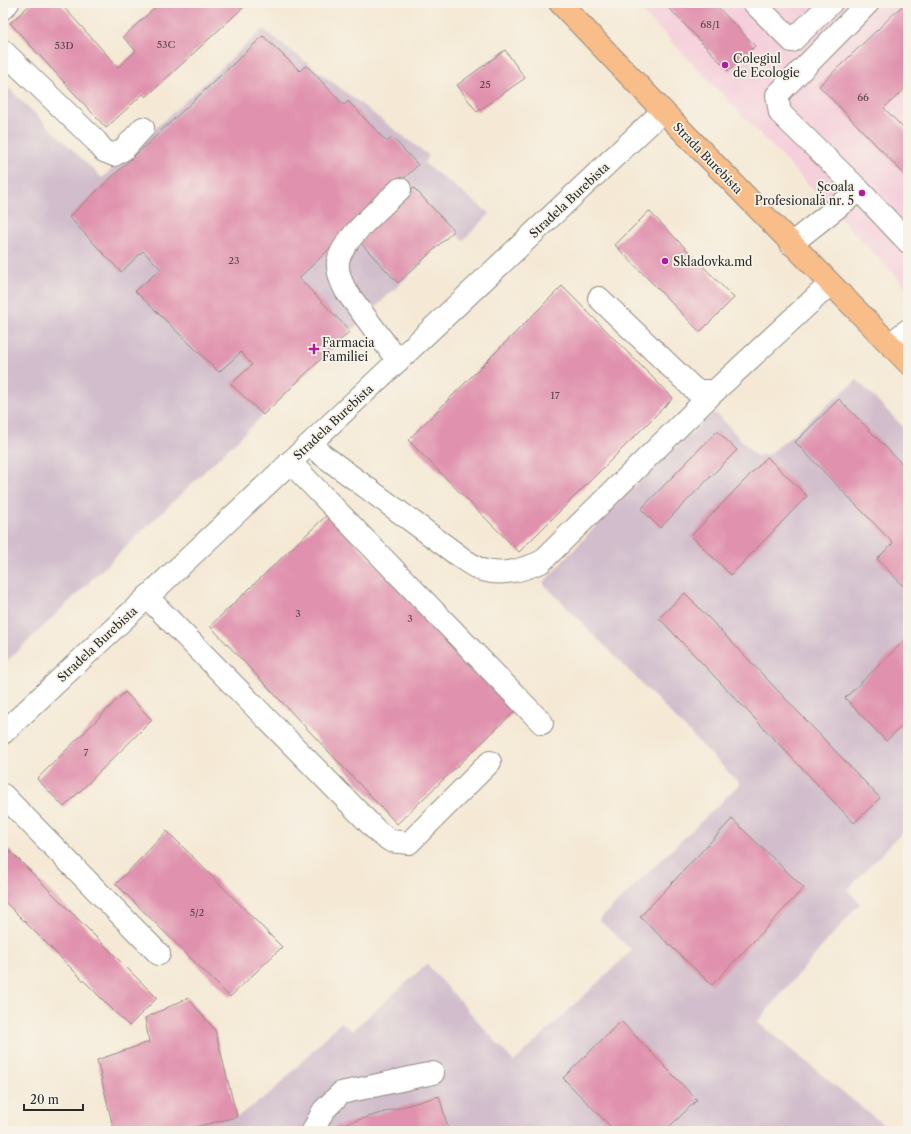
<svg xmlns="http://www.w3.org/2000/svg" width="911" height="1134" font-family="'Libre Caslon Text',serif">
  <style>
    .built { fill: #f5cfdb }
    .industrial { fill: #d1bdcc }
    .building { fill: #e091ad }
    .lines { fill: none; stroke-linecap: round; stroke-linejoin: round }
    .minor-casing { stroke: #908a80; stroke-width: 24 }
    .major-casing { stroke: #908a80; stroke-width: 24 }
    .minor { stroke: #fff; stroke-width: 22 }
    .major { stroke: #f8bd89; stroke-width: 22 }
    .poi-dot { fill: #b5179e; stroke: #f7f3e8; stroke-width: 1.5 }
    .labels { text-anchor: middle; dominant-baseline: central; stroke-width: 3.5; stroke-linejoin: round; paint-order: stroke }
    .number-label { font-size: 10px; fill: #58444c }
    .poi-label { font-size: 12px; fill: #2b2b2b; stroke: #f7f3e8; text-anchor: start }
    .street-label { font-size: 12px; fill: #2b2b2b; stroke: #f7f3e8 }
  </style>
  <rect width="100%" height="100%" fill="#f7f3e8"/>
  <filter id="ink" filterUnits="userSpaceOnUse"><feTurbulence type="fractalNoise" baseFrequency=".025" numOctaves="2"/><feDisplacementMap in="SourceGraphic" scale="8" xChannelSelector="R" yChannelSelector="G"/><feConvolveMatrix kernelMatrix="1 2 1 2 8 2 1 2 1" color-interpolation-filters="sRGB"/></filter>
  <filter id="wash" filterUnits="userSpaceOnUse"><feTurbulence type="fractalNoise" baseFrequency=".012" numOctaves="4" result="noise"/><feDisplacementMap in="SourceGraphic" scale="16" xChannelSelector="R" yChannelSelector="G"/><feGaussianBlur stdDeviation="0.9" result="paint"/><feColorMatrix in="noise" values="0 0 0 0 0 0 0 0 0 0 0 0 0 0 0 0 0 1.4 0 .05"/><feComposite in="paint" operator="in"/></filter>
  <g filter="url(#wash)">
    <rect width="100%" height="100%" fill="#f5e9d5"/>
    <!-- built -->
    <path class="built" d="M634,3H908V289L725,97Z"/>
    <!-- industrial -->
    <g class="industrial">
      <path d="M263,29L429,156L424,163L490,214L463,240L454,232L3,665V83L102,178Z"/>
      <path d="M857,380L908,432V826L847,890L860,903L757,1022L891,1131H177L237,1117L272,1092L341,1022L352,1031L427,964L514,1062L632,950L599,920L740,784L543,583L619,501L712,414H717L756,456L770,454Z"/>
    </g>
    <g id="blocks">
      <!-- building -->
      <g class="building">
        <path d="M32,3H60L118,67L136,51L123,37L160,3H248L146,97L143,94L106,128L10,23Z"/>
        <path d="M664,3H714L755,46L729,71Z"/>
        <path d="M905,3H908V86L884,108L908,133V178L819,86Z"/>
        <path d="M263,36L300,71L306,65L344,105L348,101L387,142L392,137L418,165L299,278L350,331L263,415L231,384L252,365L241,352L219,372L135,291L161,269L143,251L121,272L69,217Z"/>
        <path d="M505,50L525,78L477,112L457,85Z"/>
        <path d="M414,188L454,231L398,283L358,240Z"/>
        <path d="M649,211L734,298L700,332L615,245Z"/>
        <path d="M562,286L673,398L519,552L408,440Z"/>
        <path d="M839,399L908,470V591L877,559L893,543L795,442Z"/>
        <path d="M717,431L737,450L660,528L641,509Z"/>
        <path d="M767,457L807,496L731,575L691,536Z"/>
        <path d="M328,514L515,711L397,824L210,626Z"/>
        <path d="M685,593L880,798L854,823L659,618Z"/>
        <path d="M908,637V720L886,741L845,698Z"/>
        <path d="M125,692L152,720L64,807L37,779Z"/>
        <path d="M732,819L804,888L712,985L640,917Z"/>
        <path d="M167,831L282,947L230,997L116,884Z"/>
        <path d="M5,846L157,998L129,1026L3,900V847Z"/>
        <path d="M188,998L215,1030L237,1117L177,1131H114L97,1060L149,1042L145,1018Z"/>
        <path d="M621,1021L697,1100L665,1131H615L563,1078Z"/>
        <path d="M439,1096L449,1131H335L334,1127Z"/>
      </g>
    </g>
  </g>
  <g filter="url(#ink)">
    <use href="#blocks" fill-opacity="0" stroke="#908a80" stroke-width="1"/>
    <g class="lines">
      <defs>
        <g id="minor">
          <path d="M754,3L792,41L831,3"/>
          <path d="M3,8L8,3"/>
          <path d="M3,51L96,141L104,151L114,155L124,149L143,128"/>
          <path d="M859,190L780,113L777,95L868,3"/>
          <path d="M791,244L859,190L908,242"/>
          <path d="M599,298L696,391H715L830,284"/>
          <path d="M890,344L908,330"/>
          <path d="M398,361L346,291C341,282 337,273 338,262C341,240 384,205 400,189"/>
          <path d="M309,445L463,559C469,563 476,568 482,570C503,576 522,570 541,562L715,391"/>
          <path d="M290,462L542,723"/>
          <path d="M147,597L379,833L391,841L409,843L490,762"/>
          <path d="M3,733L663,111"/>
          <path d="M3,795L159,954"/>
          <path d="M313,1131L323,1111L341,1093L433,1073"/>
        </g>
        <path id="major" d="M560,3L663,111L908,363"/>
      </defs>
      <!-- minor casing -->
      <use href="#minor" class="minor-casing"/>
      <!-- major casing -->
      <use href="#major" class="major-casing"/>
      <!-- minor -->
      <use href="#minor" class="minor"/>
      <!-- major -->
      <use href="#major" class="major"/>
    </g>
  </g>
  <!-- markers -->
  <g class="poi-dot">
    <circle cx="725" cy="65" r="4"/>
    <circle cx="862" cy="193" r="4"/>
    <circle cx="665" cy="261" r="4"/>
    <path d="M312 343h4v4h4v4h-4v4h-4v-4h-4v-4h4z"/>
  </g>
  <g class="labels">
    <!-- number labels -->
    <g class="number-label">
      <text x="710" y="24">68/1</text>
      <text x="166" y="44">53C</text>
      <text x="64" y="45">53D</text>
      <text x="485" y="84">25</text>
      <text x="863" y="97">66</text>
      <text x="234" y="260">23</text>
      <text x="555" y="395">17</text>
      <text x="298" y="613">3</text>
      <text x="410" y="618">3</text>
      <text x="86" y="752">7</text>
      <text x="197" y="912">5/2</text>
    </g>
    <!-- poi labels -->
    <g class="poi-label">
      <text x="733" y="58">Colegiul<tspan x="733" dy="14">de Ecologie</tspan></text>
      <text x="854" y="186" text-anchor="end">Școala<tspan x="854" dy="14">Profesională nr. 5</tspan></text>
      <text x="673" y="261">Skladovka.md</text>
      <text x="322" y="342">Farmacia<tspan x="322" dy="14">Familiei</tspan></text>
    </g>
    <!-- street labels -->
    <g class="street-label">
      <text transform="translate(708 158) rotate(46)">Strada Burebista</text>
      <text transform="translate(569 200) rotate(-43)">Stradela Burebista</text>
      <text transform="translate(333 422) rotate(-43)">Stradela Burebista</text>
      <text transform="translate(97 644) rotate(-43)">Stradela Burebista</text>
    </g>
  </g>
  <!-- margin -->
  <rect width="911" height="1134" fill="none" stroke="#f7f3e8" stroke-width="16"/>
  <!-- scale -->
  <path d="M24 1104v6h59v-6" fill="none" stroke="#2b2b2b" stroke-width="2"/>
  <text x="30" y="1104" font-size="12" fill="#2b2b2b" stroke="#f7f3e8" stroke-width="3" paint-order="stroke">20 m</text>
</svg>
